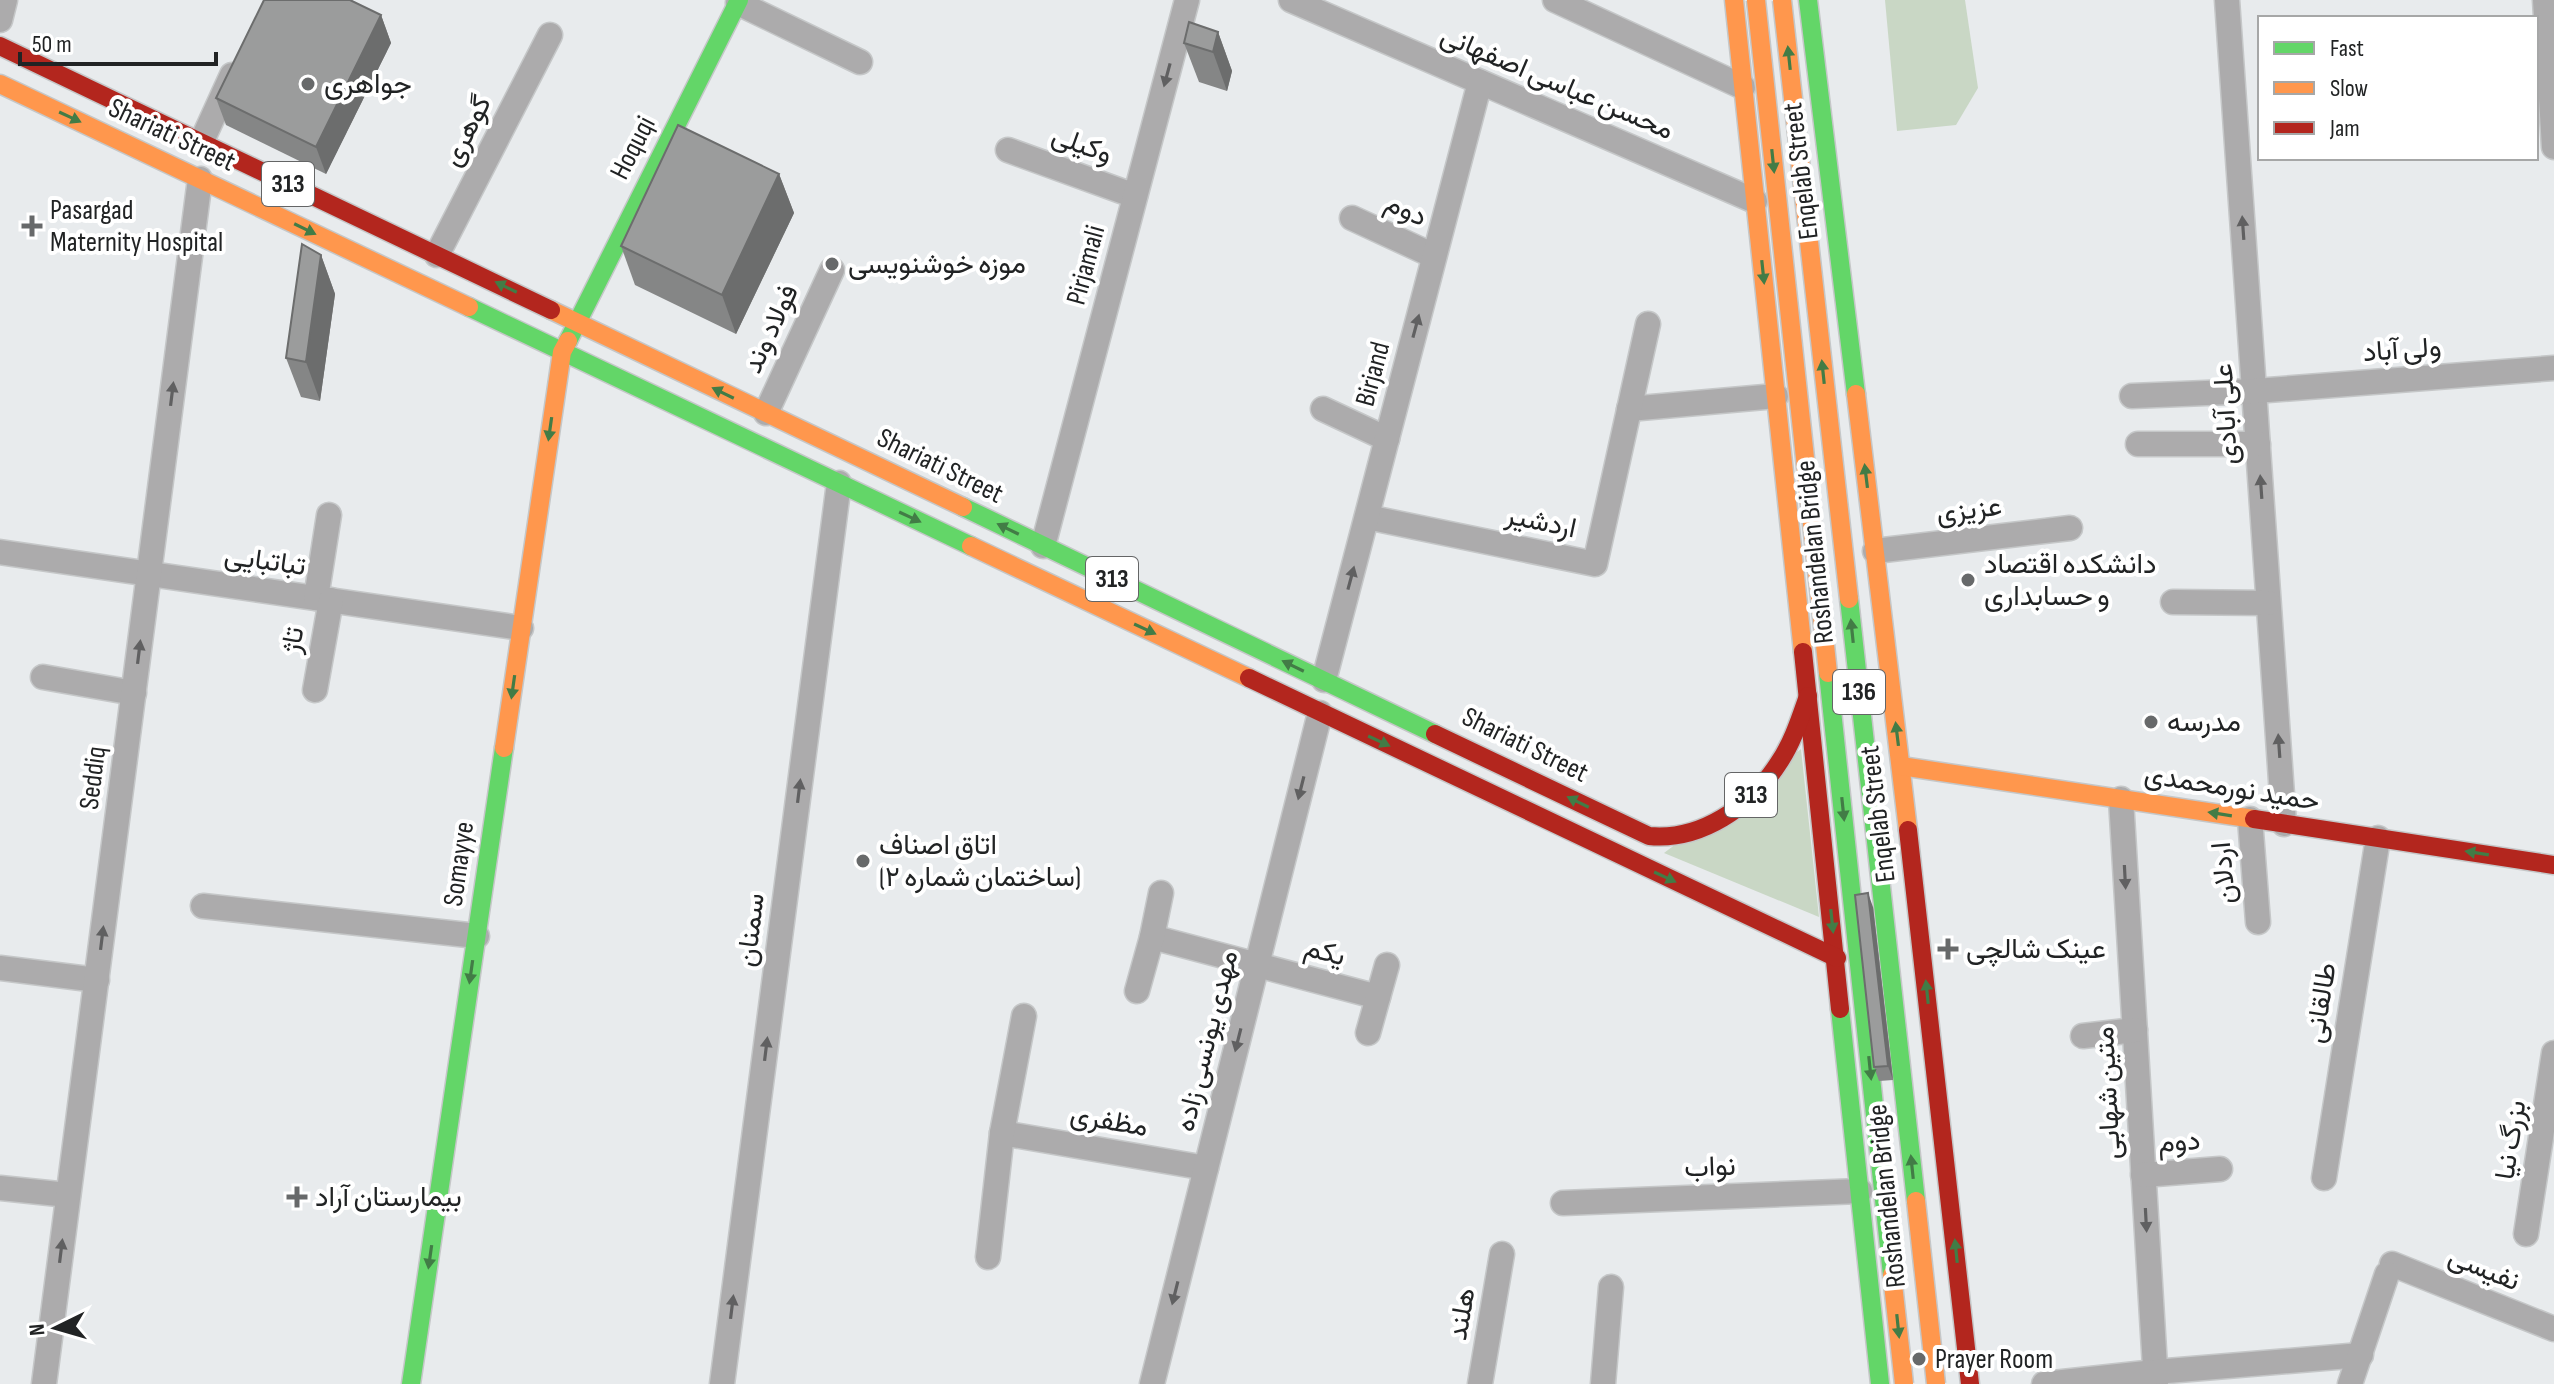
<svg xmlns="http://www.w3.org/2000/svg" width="2554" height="1384" font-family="'Sofia Sans Condensed',Vazirmatn,sans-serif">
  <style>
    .green { fill: #c9d7c5 }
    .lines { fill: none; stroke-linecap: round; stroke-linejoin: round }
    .street-casing { stroke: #c5c7c8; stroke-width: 27 }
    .fast-casing { stroke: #c5c7c8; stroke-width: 21 }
    .slow-casing { stroke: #c5c7c8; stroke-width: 21 }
    .jam-casing { stroke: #c5c7c8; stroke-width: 21 }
    .street { stroke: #acabac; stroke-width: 24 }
    .fast { stroke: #63d668; stroke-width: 18 }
    .slow { stroke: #ff974d; stroke-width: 18 }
    .jam { stroke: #b3261e; stroke-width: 18 }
    .fast-bridge-casing { stroke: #c5c7c8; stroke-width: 21; stroke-linecap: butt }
    .slow-bridge-casing { stroke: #c5c7c8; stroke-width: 21; stroke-linecap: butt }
    .fast-bridge { stroke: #63d668; stroke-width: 18 }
    .slow-bridge { stroke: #ff974d; stroke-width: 18 }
    .wall { fill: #858686 }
    .shaded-wall { fill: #6c6d6d }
    .building { fill: #9b9c9c; stroke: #6c6d6d; stroke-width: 2 }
    .oneway { fill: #427c46 }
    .oneway2 { fill: #606061 }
    .poi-dot { fill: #67696a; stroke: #fff; stroke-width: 3 }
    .labels { text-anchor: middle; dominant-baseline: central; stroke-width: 8; stroke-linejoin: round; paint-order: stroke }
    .shield { fill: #fff; stroke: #646566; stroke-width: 2 }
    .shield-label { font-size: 26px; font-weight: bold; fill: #212324 }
    .street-label { font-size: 28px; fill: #212324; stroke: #fff }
    .poi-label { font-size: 28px; fill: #212324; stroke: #fff; text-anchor: start }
  </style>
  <rect width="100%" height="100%" fill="#e8ebed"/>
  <!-- green -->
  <g class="green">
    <path d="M1885,0H1965L1978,88L1956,125L1897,131Z"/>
    <path d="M1801,749L1819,917L1664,853Z"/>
  </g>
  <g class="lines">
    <defs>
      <g id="street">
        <path d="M1291,0L1755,201"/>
        <path d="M1555,0L1743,87"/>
        <path d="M2227,0L2284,824"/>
        <path d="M2545,0L2554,147"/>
        <path d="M738,3L860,62"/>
        <path d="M0,20L5,0"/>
        <path d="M201,143L232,75"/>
        <path d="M1008,150L1135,196"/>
        <path d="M1352,218L1434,256"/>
        <path d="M437,255L550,35"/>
        <path d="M2132,396L2255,391L2554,368"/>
        <path d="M1323,409L1387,439"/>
        <path d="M1629,409L1776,396"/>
        <path d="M766,413L832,270"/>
        <path d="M2138,444H2258"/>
        <path d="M1367,517L1595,564L1648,324"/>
        <path d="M1043,546L1187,0"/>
        <path d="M1875,551L2070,528"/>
        <path d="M0,552L521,628"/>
        <path d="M316,598L329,515"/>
        <path d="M2173,602L2268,603"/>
        <path d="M43,677L134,693"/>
        <path d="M1324,680L1480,82"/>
        <path d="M315,690L331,600"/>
        <path d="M2121,799L2156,1384"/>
        <path d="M2250,819L2258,922"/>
        <path d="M203,906L477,936"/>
        <path d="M1152,937L1378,997"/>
        <path d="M0,968L97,980"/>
        <path d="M1137,991L1152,937L1161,893"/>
        <path d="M1368,1033L1387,965"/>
        <path d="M2083,1036L2135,1030"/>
        <path d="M1002,1133L1206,1168"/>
        <path d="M2143,1175L2220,1169"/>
        <path d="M2324,1178L2378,838"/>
        <path d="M0,1188L68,1195"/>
        <path d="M1563,1203L1860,1191"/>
        <path d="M2526,1234L2554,1053"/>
        <path d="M988,1257L1002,1133L1024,1016"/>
        <path d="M2392,1264L2554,1329"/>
        <path d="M44,1384L200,179"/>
        <path d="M722,1384L839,483"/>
        <path d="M1152,1384L1320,713"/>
        <path d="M1480,1384L1502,1254"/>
        <path d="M1603,1384L1611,1287"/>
        <path d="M2044,1384L2155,1372L2361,1355"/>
        <path d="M2350,1384L2387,1274"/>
      </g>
      <g id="fast">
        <path d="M1808,0L1856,394"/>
        <path d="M469,307L971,546"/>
        <path d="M568,341L739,0"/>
        <path d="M963,507L1435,734"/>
        <path d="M1840,1009L1880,1384"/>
        <path d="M411,1384L504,748"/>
      </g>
      <g id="slow">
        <path d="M1734,0L1803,652"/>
        <path d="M0,84L469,307"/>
        <path d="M551,310L963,507"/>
        <path d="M1856,394L1908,830"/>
        <path d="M971,546L1249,678"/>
        <path d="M504,748L562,352L568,341"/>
        <path d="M1901,766L2254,819"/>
      </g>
      <g id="jam">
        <path d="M0,46L551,310"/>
        <path d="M1803,652L1840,1009"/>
        <path d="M1249,678L1837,958"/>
        <path d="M1435,734L1649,836C1701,841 1750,807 1778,764C1792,744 1800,719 1808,696"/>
        <path d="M2254,819L2554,865"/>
        <path d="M1908,830L1970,1384"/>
      </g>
    </defs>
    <!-- street casing -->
    <use href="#street" class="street-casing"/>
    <!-- fast casing -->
    <use href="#fast" class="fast-casing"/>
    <!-- slow casing -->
    <use href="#slow" class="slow-casing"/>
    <!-- jam casing -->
    <use href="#jam" class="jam-casing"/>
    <!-- street -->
    <use href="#street" class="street"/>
    <!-- fast -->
    <use href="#fast" class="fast"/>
    <!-- slow -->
    <use href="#slow" class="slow"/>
    <!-- jam -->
    <use href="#jam" class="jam"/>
    <defs>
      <g id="fast-bridge">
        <path d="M1849,599L1916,1201"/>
        <path d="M1828,673L1892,1275"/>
      </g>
      <g id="slow-bridge">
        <path d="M1756,0L1828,673"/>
        <path d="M1782,0L1849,599"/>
        <path d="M1916,1201L1936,1384"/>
        <path d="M1892,1275L1904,1384"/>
      </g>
    </defs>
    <!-- fast-bridge casing -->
    <use href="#fast-bridge" class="fast-bridge-casing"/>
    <!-- slow-bridge casing -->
    <use href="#slow-bridge" class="slow-bridge-casing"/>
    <!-- fast-bridge -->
    <use href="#fast-bridge" class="fast-bridge"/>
    <!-- slow-bridge -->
    <use href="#slow-bridge" class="slow-bridge"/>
  </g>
  <!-- wall -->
  <g class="wall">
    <path d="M381,15L391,43L326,174L226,125L216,98Z"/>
    <path d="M1218,32L1232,71L1227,91L1199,82L1184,43Z"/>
    <path d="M779,174L794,213L736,334L635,285L621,246Z"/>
    <path d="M321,255L335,294L320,401L301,397L286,358Z"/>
    <path d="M1873,907L1893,1080L1879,1081L1874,1067Z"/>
  </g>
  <!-- shaded-wall -->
  <g class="shaded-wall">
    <path d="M381,15L391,43L326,174L316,147Z"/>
    <path d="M1218,32L1232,71L1227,91L1213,52Z"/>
    <path d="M779,174L794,213L736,334L722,295Z"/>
    <path d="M321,255L335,294L320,401L306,362Z"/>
    <path d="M1868,893L1873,907L1893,1080L1888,1066Z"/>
  </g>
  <!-- building -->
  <g class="building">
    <path d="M264,0H350L381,15L316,147L216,98Z"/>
    <path d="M1189,22L1218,32L1213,52L1184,43Z"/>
    <path d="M678,125L779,174L722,295L621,246Z"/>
    <path d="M302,244L321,255L306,362L286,358Z"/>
    <path d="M1868,893L1888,1066L1874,1067L1855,895Z"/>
  </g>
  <!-- one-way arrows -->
  <defs><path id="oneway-solid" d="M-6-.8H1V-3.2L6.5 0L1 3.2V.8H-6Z" transform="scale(2)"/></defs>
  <g class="oneway">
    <use href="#oneway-solid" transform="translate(1789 58) rotate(-96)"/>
    <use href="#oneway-solid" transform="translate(70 117) rotate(25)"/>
    <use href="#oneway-solid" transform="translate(1773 161) rotate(84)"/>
    <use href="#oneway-solid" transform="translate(305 229) rotate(26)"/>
    <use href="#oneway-solid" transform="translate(1763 272) rotate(84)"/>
    <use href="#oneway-solid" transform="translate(506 287) rotate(-154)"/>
    <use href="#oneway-solid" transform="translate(1823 372) rotate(-96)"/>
    <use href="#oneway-solid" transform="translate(723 393) rotate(-154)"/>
    <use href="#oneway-solid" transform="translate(550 429) rotate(98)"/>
    <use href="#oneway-solid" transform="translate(1866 476) rotate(-97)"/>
    <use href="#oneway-solid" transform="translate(910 517) rotate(25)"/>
    <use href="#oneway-solid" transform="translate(1008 529) rotate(-154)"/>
    <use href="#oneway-solid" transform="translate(1145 629) rotate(25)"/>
    <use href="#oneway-solid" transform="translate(1852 631) rotate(-96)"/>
    <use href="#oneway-solid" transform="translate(1293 666) rotate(-154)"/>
    <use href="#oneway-solid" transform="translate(513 687) rotate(98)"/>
    <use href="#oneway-solid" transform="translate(1897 734) rotate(-97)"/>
    <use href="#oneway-solid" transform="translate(1379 741) rotate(25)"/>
    <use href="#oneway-solid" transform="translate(1578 802) rotate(-154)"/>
    <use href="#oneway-solid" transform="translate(1843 809) rotate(84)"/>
    <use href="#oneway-solid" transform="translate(2220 814) rotate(-171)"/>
    <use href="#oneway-solid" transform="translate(2477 853) rotate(-171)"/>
    <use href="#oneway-solid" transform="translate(1665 877) rotate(25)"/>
    <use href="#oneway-solid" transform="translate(1832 921) rotate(84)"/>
    <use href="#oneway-solid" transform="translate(471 972) rotate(98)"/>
    <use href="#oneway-solid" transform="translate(1927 992) rotate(-96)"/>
    <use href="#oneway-solid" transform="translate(1870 1068) rotate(84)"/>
    <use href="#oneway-solid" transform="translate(1912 1167) rotate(-96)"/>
    <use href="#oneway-solid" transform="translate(1956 1251) rotate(-96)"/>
    <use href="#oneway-solid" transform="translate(430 1257) rotate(98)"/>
    <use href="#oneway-solid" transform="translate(1898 1326) rotate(84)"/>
  </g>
  <g class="oneway2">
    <use href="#oneway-solid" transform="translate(1167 75) rotate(105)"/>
    <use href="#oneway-solid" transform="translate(2243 228) rotate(-94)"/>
    <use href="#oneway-solid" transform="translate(1416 326) rotate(-75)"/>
    <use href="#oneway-solid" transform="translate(172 394) rotate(-83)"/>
    <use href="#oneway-solid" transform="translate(2261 487) rotate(-94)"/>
    <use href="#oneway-solid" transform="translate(1351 578) rotate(-75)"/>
    <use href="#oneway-solid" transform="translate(139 652) rotate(-83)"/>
    <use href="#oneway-solid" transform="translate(2279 746) rotate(-94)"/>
    <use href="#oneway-solid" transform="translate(1301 788) rotate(104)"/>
    <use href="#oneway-solid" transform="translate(799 791) rotate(-83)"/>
    <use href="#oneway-solid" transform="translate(2125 877) rotate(87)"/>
    <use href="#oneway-solid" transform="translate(102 938) rotate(-83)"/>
    <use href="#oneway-solid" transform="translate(1238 1040) rotate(104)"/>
    <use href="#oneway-solid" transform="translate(766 1049) rotate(-83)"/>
    <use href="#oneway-solid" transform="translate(2146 1220) rotate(87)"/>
    <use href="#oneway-solid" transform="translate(61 1251) rotate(-83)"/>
    <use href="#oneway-solid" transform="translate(1175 1293) rotate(104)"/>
    <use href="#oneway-solid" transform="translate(732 1307) rotate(-83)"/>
  </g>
  <!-- markers -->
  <g class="poi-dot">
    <circle cx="308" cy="84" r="8"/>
    <path d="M28 214h8v8h8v8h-8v8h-8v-8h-8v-8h8z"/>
    <circle cx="832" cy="264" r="8"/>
    <circle cx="1968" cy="580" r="8"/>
    <circle cx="2151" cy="722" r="8"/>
    <circle cx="863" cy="861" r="8"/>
    <path d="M1944 937h8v8h8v8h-8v8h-8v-8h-8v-8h8z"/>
    <path d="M293 1185h8v8h8v8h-8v8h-8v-8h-8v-8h8z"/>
    <circle cx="1919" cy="1359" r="8"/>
  </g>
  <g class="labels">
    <!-- shield labels -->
    <g class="shield">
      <rect x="262" y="162" width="52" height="44" rx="6"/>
      <rect x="1086" y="557" width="52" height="44" rx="6"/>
      <rect x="1833" y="670" width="52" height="44" rx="6"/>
      <rect x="1725" y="773" width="52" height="44" rx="6"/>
    </g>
    <g class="shield-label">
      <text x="288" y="184">313</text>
      <text x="1112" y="579">313</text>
      <text x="1859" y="692">136</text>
      <text x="1751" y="795">313</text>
    </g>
    <!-- street labels -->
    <g class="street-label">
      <text transform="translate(1557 83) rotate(23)">محسن عباسی اصفهانی</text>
      <text transform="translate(467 131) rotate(-63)">گوهری</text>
      <text transform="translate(172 135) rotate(25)">Shariati Street</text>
      <text transform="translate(1082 145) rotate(20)">وکیلی</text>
      <text transform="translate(633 148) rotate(-63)">Hoquqi</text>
      <text transform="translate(1801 171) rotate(-97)">Enqelab Street</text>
      <text transform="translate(1406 210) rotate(25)">دوم</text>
      <text transform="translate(1086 265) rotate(-75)">Pirjamali</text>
      <text transform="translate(771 329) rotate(-65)">فولاد وند</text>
      <text transform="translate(2402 350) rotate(-4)">ولی آباد</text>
      <text transform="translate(1373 374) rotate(-75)">Birjand</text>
      <text transform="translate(2226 414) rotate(-93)">علی آبادی</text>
      <text transform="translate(940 466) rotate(26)">Shariati Street</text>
      <text transform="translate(1969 510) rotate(-7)">عزیزی</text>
      <text transform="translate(1541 522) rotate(12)">اردشیر</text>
      <text transform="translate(1815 552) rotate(-96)">Roshandelan Bridge</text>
      <text transform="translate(265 561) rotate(8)">تباتبایی</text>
      <text transform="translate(293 640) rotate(-80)">تاژ</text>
      <text transform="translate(1525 745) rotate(26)">Shariati Street</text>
      <text transform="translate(93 778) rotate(-83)">Seddiq</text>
      <text transform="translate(2232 788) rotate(9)">حمید نورمحمدی</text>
      <text transform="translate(1878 814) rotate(-97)">Enqelab Street</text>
      <text transform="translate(459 864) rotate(-82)">Somayye</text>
      <text transform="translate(2224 873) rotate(-95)">اردلان</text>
      <text transform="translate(751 930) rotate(-83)">سمنان</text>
      <text transform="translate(1325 952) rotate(15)">یکم</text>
      <text transform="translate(2321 1003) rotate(-81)">طالقانی</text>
      <text transform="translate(1207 1041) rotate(-76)">مهدی یونسی زاده</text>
      <text transform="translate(2108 1093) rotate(-93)">متین شهابی</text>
      <text transform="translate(1109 1121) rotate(10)">مظفری</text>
      <text transform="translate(2511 1140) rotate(-81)">بزرگ نیا</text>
      <text transform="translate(2179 1142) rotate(-4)">دوم</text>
      <text transform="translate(1710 1167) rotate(-2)">نواب</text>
      <text transform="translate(1887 1196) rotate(-96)">Roshandelan Bridge</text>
      <text transform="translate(2484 1269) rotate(22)">نفیسی</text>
      <text transform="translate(1462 1314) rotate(-80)">هلند</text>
    </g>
    <!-- poi labels -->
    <g class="poi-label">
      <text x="324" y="84">جواهری</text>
      <text x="50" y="210">Pasargad<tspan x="50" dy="32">Maternity Hospital</tspan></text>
      <text x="848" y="264">موزه خوشنویسی</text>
      <text x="1984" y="564">دانشکده اقتصاد<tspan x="1984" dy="32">و حسابداری</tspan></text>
      <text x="2167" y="722">مدرسه</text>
      <text x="879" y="845">اتاق اصناف<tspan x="879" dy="32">(ساختمان شماره ۲)</tspan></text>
      <text x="1966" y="949">عينک شالچی</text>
      <text x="315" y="1197">بیمارستان آراد</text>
      <text x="1935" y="1359">Prayer Room</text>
    </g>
  </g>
  <!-- legend -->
  <rect x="2258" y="16" width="280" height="144" fill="#ffffff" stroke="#a6a7a7" stroke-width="2"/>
  <rect x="2274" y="42" width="40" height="12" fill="#63d668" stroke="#a6a7a7" stroke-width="2"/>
  <text x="2330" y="56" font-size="24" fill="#212324">Fast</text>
  <rect x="2274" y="82" width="40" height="12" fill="#ff974d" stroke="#a6a7a7" stroke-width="2"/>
  <text x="2330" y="96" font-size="24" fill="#212324">Slow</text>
  <rect x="2274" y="122" width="40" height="12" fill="#b3261e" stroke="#a6a7a7" stroke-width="2"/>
  <text x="2330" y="136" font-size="24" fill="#212324">Jam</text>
  <!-- north arrow -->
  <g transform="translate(56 1328) rotate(265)" stroke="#ffffff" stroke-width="6" paint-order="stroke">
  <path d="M0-6L14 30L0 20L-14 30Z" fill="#212324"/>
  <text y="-12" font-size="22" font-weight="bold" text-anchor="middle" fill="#212324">N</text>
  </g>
  <!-- scale -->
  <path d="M20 52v12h196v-12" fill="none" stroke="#212324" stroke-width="4"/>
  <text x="32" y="52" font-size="24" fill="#212324" stroke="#ffffff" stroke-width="6" paint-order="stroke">50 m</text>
</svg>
